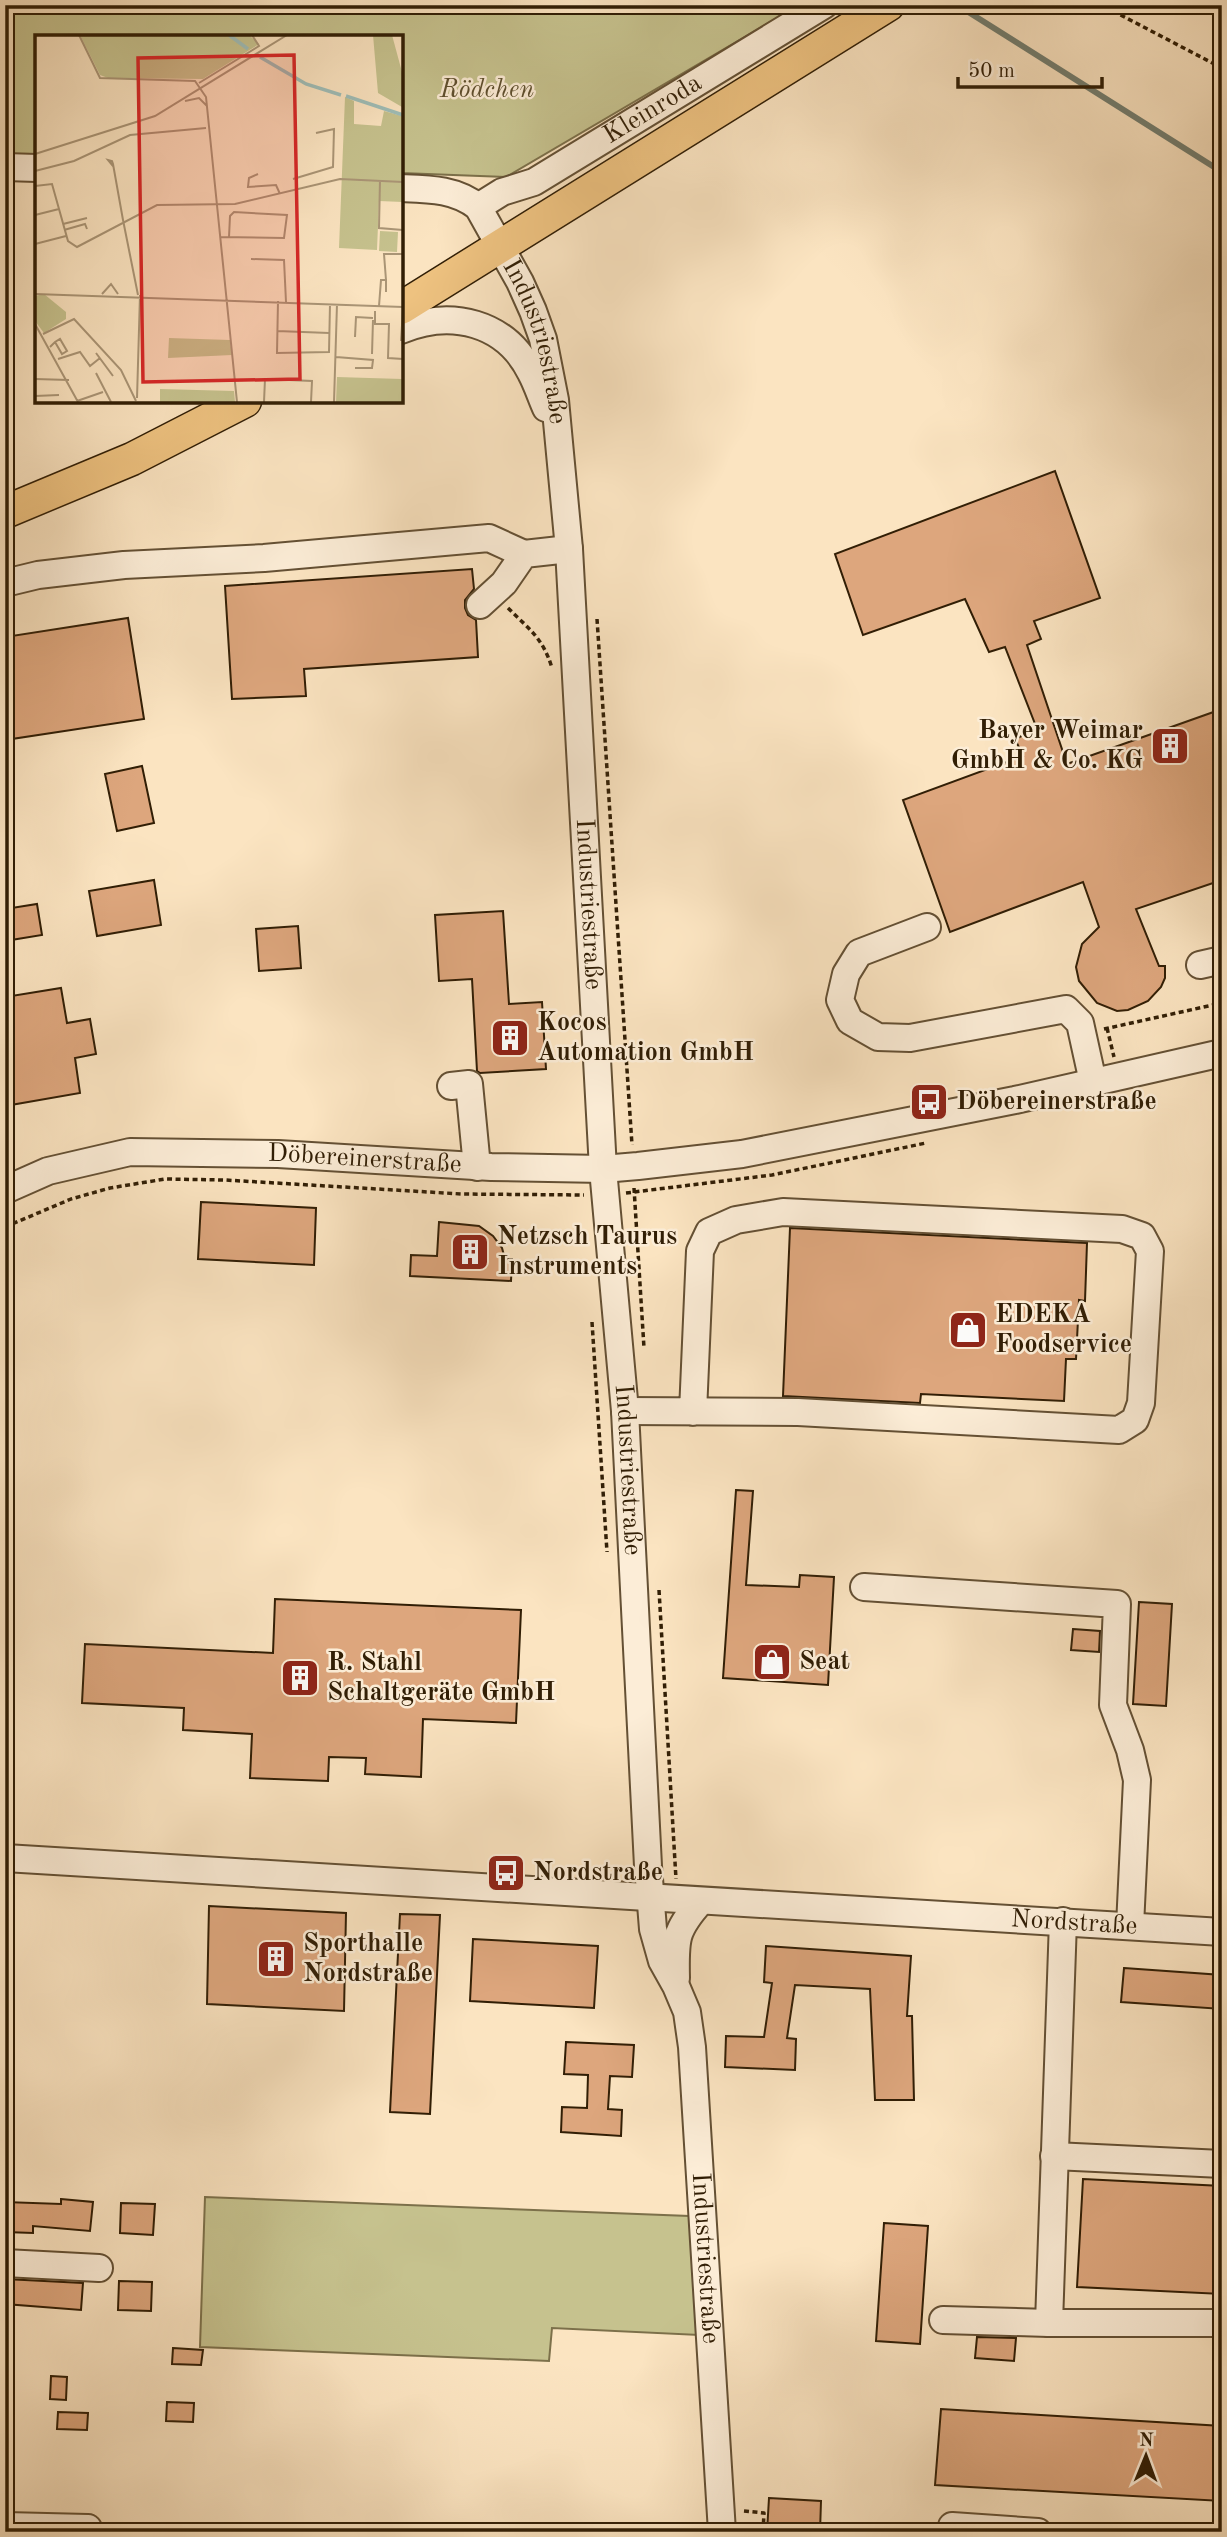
<svg xmlns="http://www.w3.org/2000/svg" width="1227" height="2537" font-family="'Old Standard TT',serif">
  <style>
    .green { fill: #c6c28e; stroke: #7c704a; stroke-width: 2 }
    .lines { fill: none; stroke-linecap: round; stroke-linejoin: round }
    .stream { stroke: #737e70; stroke-width: 6 }
    .building { fill: #dda67d; stroke: #311e05; stroke-width: 2 }
    .minor-casing { stroke: #645034; stroke-width: 30 }
    .major-casing { stroke: #311e05; stroke-width: 35 }
    .path { stroke: #311e05; stroke-width: 3.5; stroke-dasharray: 5 3.5; stroke-linecap: butt }
    .minor { stroke: #fcedd7; stroke-width: 26 }
    .major { stroke: #eec280; stroke-width: 32 }
    .labels { text-anchor: middle; dominant-baseline: central; stroke-width: 5; stroke-linejoin: round; paint-order: stroke }
    .park-label { font-size: 26px; font-style: italic; fill: #5e4f2e; stroke: #fcedd7 }
    .street-label { font-size: 26px; fill: #311e05; stroke: #fcedd7 }
    .poi-label { font-size: 26px; font-weight: bold; fill: #311e05; stroke: #fcedd7; text-anchor: start }
    .inset-river { fill: none; stroke: #9fbeb8; stroke-width: 3.5 }
    .inset-road { fill: none; stroke: #aa9576; stroke-width: 2 }
    .view { fill: #d62828; fill-opacity: 0.15; stroke: #d62828; stroke-width: 3.5 }
    .inset-edge { fill: none; stroke: #311e05; stroke-width: 3.5 }
  </style>
  <rect width="100%" height="100%" fill="#fbe4c1"/>
  <filter id="stains"><feTurbulence type="fractalNoise" baseFrequency=".00286" numOctaves="4"/><feColorMatrix values="0 0 0 0 .2 0 0 0 0 .09 0 0 0 0 .02 0 0 0 .5 -.17"/></filter>
  <radialGradient id="worn" r=".72"><stop offset=".6" stop-color="#630" stop-opacity="0"/><stop offset="1" stop-color="#630" stop-opacity=".3"/></radialGradient>
  <!-- green -->
  <g class="green">
    <path d="M5,5H799L506,177L401,173V37H37V161L5,159Z"/>
    <path d="M205,2197L689,2216L699,2335L552,2328L549,2361L200,2347Z"/>
  </g>
  <g class="lines">
    <!-- stream -->
    <path class="stream" d="M962,8L1222,172"/>
  </g>
  <!-- building -->
  <g class="building">
    <path d="M1055,471L1100,598L1034,621L1041,639L1027,645L1067,764L1222,709V880L1136,909L1159,966H1165V978L1161,987L1148,1001L1128,1010L1117,1011L1097,1003L1079,981L1076,967L1082,944L1099,927L1083,882L950,932L903,800L1023,756L1015,739L1037,729L1005,647L989,652L965,599L863,635L835,554Z"/>
    <path d="M472,569L474,589L465,600V608L468,615L476,620L478,657L304,669L306,696L232,699L225,586Z"/>
    <path d="M128,618L144,719L5,740V637Z"/>
    <path d="M142,766L154,823L117,831L105,774Z"/>
    <path d="M154,880L161,925L97,936L89,891Z"/>
    <path d="M37,904L42,935L5,941V909Z"/>
    <path d="M503,911L509,1004L542,1002L546,1069L480,1073L477,1071L472,979L439,981L435,915Z"/>
    <path d="M298,926L301,968L259,971L256,929Z"/>
    <path d="M61,988L67,1023L90,1019L96,1054L75,1058L80,1093L5,1106V997Z"/>
    <path d="M201,1202L316,1208L314,1265L198,1259Z"/>
    <path d="M439,1222L479,1226L493,1236L502,1248L505,1259H512L511,1281L410,1276L411,1255L437,1256Z"/>
    <path d="M790,1228L1087,1243L1085,1301L1079,1300L1076,1359H1066L1064,1401L921,1394L920,1403L783,1396Z"/>
    <path d="M736,1490L753,1491L746,1585L799,1587L800,1575L834,1577L828,1685L723,1678Z"/>
    <path d="M275,1599L521,1610L516,1723L423,1719L421,1777L365,1774L366,1758L329,1757L328,1781L250,1778L252,1734L183,1730L184,1708L82,1703L85,1644L273,1653Z"/>
    <path d="M1139,1602L1172,1604L1166,1706L1133,1704Z"/>
    <path d="M1073,1629L1100,1631L1099,1652L1071,1650Z"/>
    <path d="M209,1906L346,1913L344,2011L207,2004Z"/>
    <path d="M400,1914L440,1915L430,2114L390,2112Z"/>
    <path d="M473,1939L598,1946L594,2008L470,2001Z"/>
    <path d="M766,1946L911,1956L907,2016H912L914,2100H875L870,1989L795,1985L787,2038L796,2039L795,2070L725,2067L726,2036L764,2037L772,1983L764,1982Z"/>
    <path d="M1124,1968L1222,1975V2009L1121,2002Z"/>
    <path d="M566,2042L634,2045L632,2077L610,2076L608,2109L622,2110L621,2136L561,2132L562,2107L587,2108L588,2075L564,2074Z"/>
    <path d="M1083,2179L1222,2186V2294L1077,2287Z"/>
    <path d="M61,2199L93,2202L90,2231L33,2226V2233L5,2232V2202L61,2204Z"/>
    <path d="M121,2203L155,2204L153,2235L120,2233Z"/>
    <path d="M884,2223L928,2226L920,2344L876,2341Z"/>
    <path d="M5,2279L83,2283L81,2310L5,2304Z"/>
    <path d="M119,2281L152,2282L151,2311L118,2310Z"/>
    <path d="M977,2337L1016,2338L1014,2361L975,2358Z"/>
    <path d="M173,2348L203,2350L201,2365L172,2364Z"/>
    <path d="M51,2376L67,2377L66,2400L50,2399Z"/>
    <path d="M167,2402L194,2403L193,2422L166,2421Z"/>
    <path d="M941,2409L1222,2426V2501L935,2485Z"/>
    <path d="M58,2412L88,2413L87,2430L57,2429Z"/>
    <path d="M769,2498L821,2501L820,2532H767Z"/>
  </g>
  <g class="lines">
    <defs>
      <g id="minor">
        <path d="M5,167L37,168"/>
        <path id="s1" d="M401,188C429,189 456,189 478,207L520,282L533,311L543,339L555,400L569,549L603,1169L625,1411L648,1866L653,1929L662,1961L676,1986L687,2012L692,2047L722,2532"/>
        <path id="s2" d="M478,207L502,192L534,182L824,5"/>
        <path d="M401,330C451,309 506,322 531,373C537,384 541,397 546,408"/>
        <path d="M5,583L38,575L124,565L264,558L489,538L524,554"/>
        <path d="M480,605L504,583L524,554L569,549"/>
        <path d="M927,927L859,953L846,974L840,1000L850,1021L878,1037L910,1038L1066,1009L1080,1023L1093,1082"/>
        <path d="M1200,965L1222,960"/>
        <path d="M451,1086L469,1084L477,1167"/>
        <path id="s3" d="M5,1190L48,1171L130,1152L278,1154L491,1167L603,1169L638,1166L742,1154L1015,1100L1222,1053"/>
        <path d="M625,1411L798,1412L1119,1430L1135,1420L1141,1403L1150,1251L1142,1236L1122,1229L783,1212L736,1220L709,1232L700,1251L693,1412"/>
        <path d="M864,1587L1117,1604L1113,1705L1130,1750L1137,1780L1130,1926"/>
        <path id="s4" d="M5,1858L1222,1932"/>
        <path d="M1063,1921L1049,2323H1222"/>
        <path d="M676,1978C675,1939 675,1930 701,1901"/>
        <path d="M1054,2156L1222,2164"/>
        <path d="M5,2263L99,2268"/>
        <path d="M943,2320L1049,2323"/>
        <path d="M5,2526L88,2528"/>
        <path d="M952,2532V2526L1038,2532"/>
      </g>
      <g id="major">
        <path d="M401,308L888,5"/>
        <path d="M5,512L132,459L245,401"/>
      </g>
    </defs>
    <!-- minor casing -->
    <use href="#minor" class="minor-casing"/>
    <!-- major casing -->
    <use href="#major" class="major-casing"/>
    <!-- path -->
    <g class="path">
      <path d="M1113,11L1222,68"/>
      <path d="M508,608C529,629 543,638 552,668"/>
      <path d="M597,619L632,1145"/>
      <path d="M1107,1028L1114,1057"/>
      <path d="M1104,1029L1222,1003"/>
      <path d="M634,1188L644,1348"/>
      <path d="M626,1193L772,1175L926,1143"/>
      <path d="M5,1227L71,1199L110,1188L165,1179L225,1180L462,1194L584,1195"/>
      <path d="M592,1322L607,1552"/>
      <path d="M659,1590L676,1879"/>
      <path d="M744,2511L764,2513L763,2532"/>
    </g>
    <!-- minor -->
    <use href="#minor" class="minor"/>
    <!-- major -->
    <use href="#major" class="major"/>
  </g>
  <!-- icons -->
  <defs>
    <symbol id="building-square" viewBox="-11 -11 22 22"><rect x="-9" y="-9" width="18" height="18" rx="4" fill="#8f2418" stroke="#fcedd7"/><path d="M-4-6H4V6H1V3H-1V6H-4ZM-2.5-4.3h1.7v1.8h-1.7ZM.8-4.3h1.7v1.8H.8ZM-2.5-1h1.7V.8h-1.7ZM.8-1h1.7V.8H.8Z" fill="#fff"/></symbol>
    <symbol id="bus-square" viewBox="-11 -11 22 22"><rect x="-9" y="-9" width="18" height="18" rx="4" fill="#8f2418" stroke="#fcedd7"/><path d="M-5-6H5V4H4V6H2V4H-2V6H-4V4H-5ZM-3.5-4V0h7V-4ZM-3.5 1.2v1.5H-2V1.2ZM2 1.2v1.5H3.5V1.2Z" fill="#fff"/></symbol>
    <symbol id="shop-square" viewBox="-11 -11 22 22"><rect x="-9" y="-9" width="18" height="18" rx="4" fill="#8f2418" stroke="#fcedd7"/><path d="M-5-2.5h2.3a2.7 3.5 0 0 1 5.4 0H5L5.5 6h-11ZM-1.5-2.5h3a1.5 2.3 0 0 0-3 0Z" fill="#fff"/></symbol>
  </defs>
  <g fill-rule="evenodd">
    <use href="#building-square" x="1148" y="724" width="44" height="44"/>
    <use href="#building-square" x="488" y="1016" width="44" height="44"/>
    <use href="#bus-square" x="907" y="1080" width="44" height="44"/>
    <use href="#building-square" x="448" y="1230" width="44" height="44"/>
    <use href="#shop-square" x="946" y="1308" width="44" height="44"/>
    <use href="#shop-square" x="750" y="1640" width="44" height="44"/>
    <use href="#building-square" x="278" y="1656" width="44" height="44"/>
    <use href="#bus-square" x="484" y="1851" width="44" height="44"/>
    <use href="#building-square" x="254" y="1937" width="44" height="44"/>
  </g>
  <g class="labels">
    <!-- park labels -->
    <g class="park-label">
      <text x="487" y="90">Rödchen</text>
    </g>
    <!-- street labels -->
    <g class="street-label">
      <text stroke="none"><textPath href="#s2" startOffset="201">Kleinroda</textPath></text>
      <text stroke="none"><textPath href="#s1" startOffset="229">Industriestraße</textPath></text>
      <text stroke="none"><textPath href="#s1" startOffset="796">Industriestraße</textPath></text>
      <text stroke="none"><textPath href="#s3" startOffset="366">Döbereinerstraße</textPath></text>
      <text stroke="none"><textPath href="#s1" startOffset="1363">Industriestraße</textPath></text>
      <text stroke="none"><textPath href="#s4" startOffset="1071">Nordstraße</textPath></text>
      <text stroke="none"><textPath href="#s1" startOffset="2160">Industriestraße</textPath></text>
    </g>
    <!-- poi labels -->
    <g class="poi-label">
      <text x="1143" y="731" text-anchor="end">Bayer Weimar<tspan x="1143" dy="30">GmbH &amp; Co. KG</tspan></text>
      <text x="537" y="1023">Kocos<tspan x="537" dy="30">Automation GmbH</tspan></text>
      <text x="956" y="1102">Döbereinerstraße</text>
      <text x="497" y="1237">Netzsch Taurus<tspan x="497" dy="30">Instruments</tspan></text>
      <text x="995" y="1315">EDEKA<tspan x="995" dy="30">Foodservice</tspan></text>
      <text x="799" y="1662">Seat</text>
      <text x="327" y="1663">R. Stahl<tspan x="327" dy="30">Schaltgeräte GmbH</tspan></text>
      <text x="533" y="1873">Nordstraße</text>
      <text x="303" y="1944">Sporthalle<tspan x="303" dy="30">Nordstraße</tspan></text>
    </g>
  </g>
  <!-- overview -->
  <g transform="translate(35 35)">
    <rect width="368" height="368" fill="#fbe4c1"/>
    <path d="M45,0H214L224,9L168,44L73,43L65,40ZM338,0H357L367,37V72L343,58ZM310,62L319,66V89L346,91L349,76L367,81L368,167L344,166L342,215L304,213ZM345,196L363,197L362,217L344,216ZM9,259L31,277V284L9,298L0,286V261ZM134,303L195,305L197,320L133,323ZM302,342L367,344V367H301ZM125,354L199,356L200,367H125Z" fill="#c6c28e"/>
    <path class="inset-river" d="M194,0L213,14M225,22L271,49L306,60M311,61L368,80"/>
    <path class="inset-road" d="M44,0L65,43L160,46L171,62L202,367M164,48L224,11L217,0M150,66L164,63L172,71M0,119L120,81L252,0M78,131L73,125L77,126L78,129L88,185L103,260M0,136L39,126L95,100L171,93M223,139L214,143L213,152L241,150L245,159M258,144L298,132L299,94L281,98M345,145L344,193L368,195M0,151L17,149L33,206L42,212L122,170L200,169L305,144L368,147M0,180L24,174M28,189L52,183M29,195L50,189L52,194M185,202L249,203L252,180L199,177L195,181L194,202M0,209L31,201M216,224L249,225L251,267M351,245L349,219H368M0,259L368,272M67,259L76,249L83,259M243,266L242,318L294,317L295,269M344,271L346,245H351V257M340,276V289H354L353,323L368,324M0,289L43,367M242,296L294,298M8,299L39,284L86,335L101,366M320,302L321,282L338,283M366,306L368,275M15,312L20,307L25,304L32,316L27,319L20,307M61,318L78,341M337,319L338,285M301,322L338,325L337,333H320M23,324L45,317L55,331L65,323M61,338L76,367M0,344L34,345M0,361L24,360M102,363L105,260M42,366L68,357M229,367L230,344L277,346L276,367M299,367L302,269"/>
    <path class="view" d="M259,20L265,344L108,347L103,23Z"/>
    <rect width="368" height="368" class="inset-edge"/>
  </g>
  <!-- margin -->
  <rect width="1227" height="2537" fill="none" stroke="#fbe4c1" stroke-width="28"/>
  <rect x="7" y="7" width="1213" height="2523" fill="none" stroke="#311e05" stroke-width="3.5"/>
  <rect x="14" y="14" width="1199" height="2509" fill="none" stroke="#311e05" stroke-width="2"/>
  <!-- north arrow -->
  <g transform="translate(1146 2456) rotate(1)" stroke="#fcedd7" stroke-width="5" paint-order="stroke">
  <path d="M0-5L12 26L0 18L-12 26Z" fill="#311e05"/>
  <text y="-10" font-size="19" font-weight="bold" text-anchor="middle" fill="#311e05">N</text>
  </g>
  <!-- scale -->
  <path d="M958 77v10h144v-10" fill="none" stroke="#311e05" stroke-width="3.5"/>
  <text x="968" y="77" font-size="21" fill="#311e05" stroke="#fcedd7" stroke-width="5" paint-order="stroke">50 m</text>
  <rect width="100%" height="100%" filter="url(#stains)"/>
  <rect width="100%" height="100%" fill="url(#worn)"/>
</svg>
